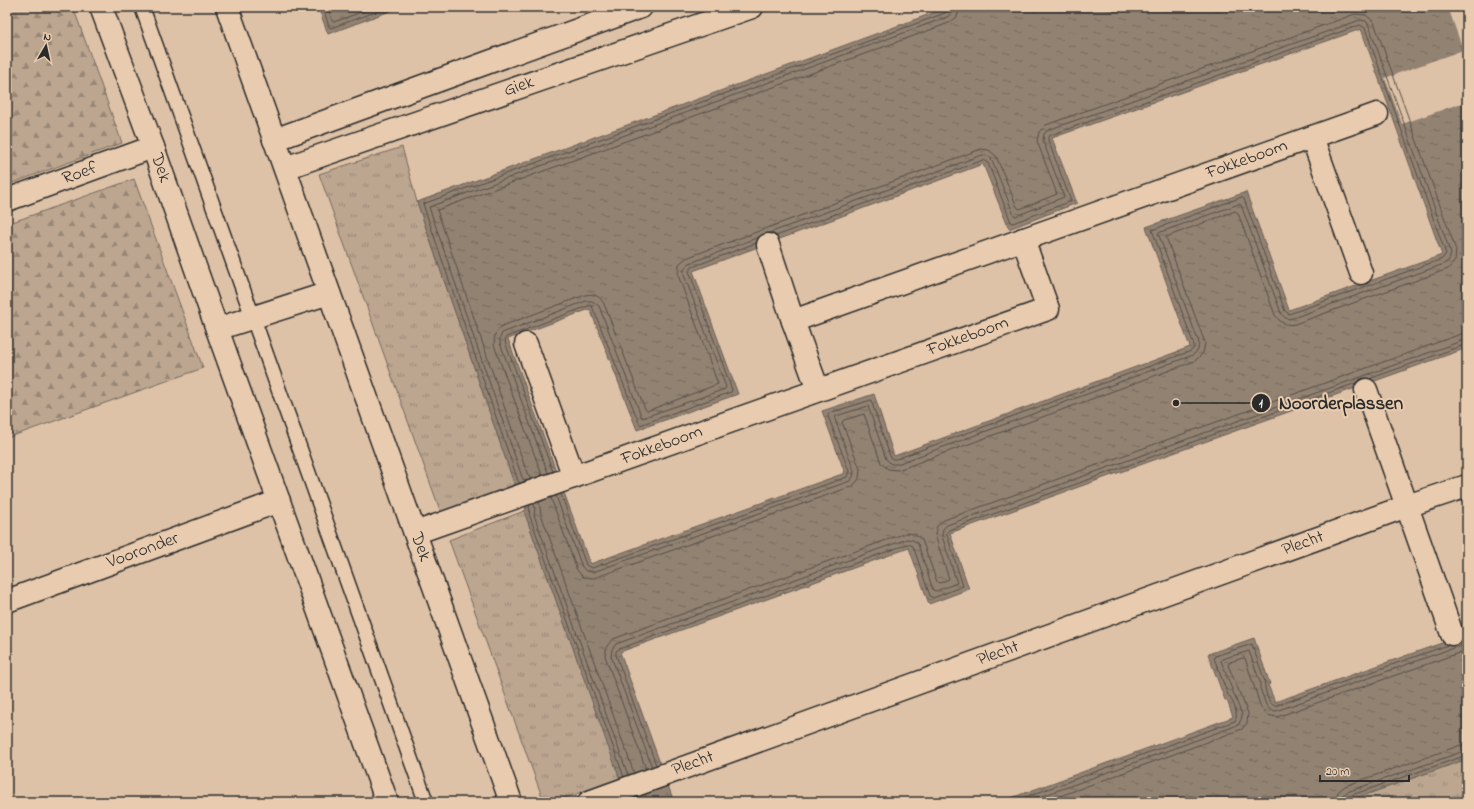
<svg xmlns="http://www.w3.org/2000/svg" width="1474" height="809" font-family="'Indie Flower',sans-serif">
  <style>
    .grass { fill: url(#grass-tufts); stroke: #74685e }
    .forest { fill: url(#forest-firs); stroke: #74685e }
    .water { fill: url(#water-ripples); stroke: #695f56; fill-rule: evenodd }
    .pier { fill: #dec2a7 }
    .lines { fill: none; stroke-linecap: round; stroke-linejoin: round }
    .shore { stroke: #544e47; stroke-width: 1 }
    .service-casing { stroke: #2b2b2b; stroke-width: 17 }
    .minor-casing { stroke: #2b2b2b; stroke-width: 25 }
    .service { stroke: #e9ccaf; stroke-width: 14 }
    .minor { stroke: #e9ccaf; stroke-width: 22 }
    .labels { text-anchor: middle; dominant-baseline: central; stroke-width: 4; stroke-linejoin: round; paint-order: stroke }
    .street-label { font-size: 18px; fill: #2b2b2b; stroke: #e9ccaf }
    .leader { fill: none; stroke: #2b2b2b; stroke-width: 1.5 }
    .callout-dot { fill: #2b2b2b; stroke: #e9ccaf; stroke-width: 1.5 }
    .mark-label { font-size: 12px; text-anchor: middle; font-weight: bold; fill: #fff }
    .callout-label { font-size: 19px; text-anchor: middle; font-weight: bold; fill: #2b2b2b; stroke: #e9ccaf; stroke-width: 4; stroke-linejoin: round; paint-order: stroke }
  </style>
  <defs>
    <pattern id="grass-tufts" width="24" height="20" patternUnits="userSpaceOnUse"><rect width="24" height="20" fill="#bca690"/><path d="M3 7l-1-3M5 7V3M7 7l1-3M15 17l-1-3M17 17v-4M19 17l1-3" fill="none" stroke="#998776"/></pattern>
    <pattern id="forest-firs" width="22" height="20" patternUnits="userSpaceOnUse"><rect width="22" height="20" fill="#bca690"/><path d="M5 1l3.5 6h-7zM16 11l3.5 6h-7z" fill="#998776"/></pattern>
    <pattern id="water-ripples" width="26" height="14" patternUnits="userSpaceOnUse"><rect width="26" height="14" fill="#928272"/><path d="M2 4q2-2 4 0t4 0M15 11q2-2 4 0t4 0" fill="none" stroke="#776b5e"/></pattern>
  </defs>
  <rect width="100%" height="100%" fill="#dec2a7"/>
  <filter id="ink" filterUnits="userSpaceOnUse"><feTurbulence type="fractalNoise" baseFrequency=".025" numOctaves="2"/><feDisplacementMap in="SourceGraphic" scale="8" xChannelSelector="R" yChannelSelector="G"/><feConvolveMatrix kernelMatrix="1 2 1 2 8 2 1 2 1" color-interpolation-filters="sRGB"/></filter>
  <g filter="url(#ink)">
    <!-- grass -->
    <g class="grass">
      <path d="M402,147L417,202L515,486L441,513L319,174Z"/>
      <path d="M524,511L620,778L554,802H544L449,540Z"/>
      <path d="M1467,759V802H1345Z"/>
    </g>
    <!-- forest -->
    <g class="forest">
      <path d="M7,7H73L122,143L7,185Z"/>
      <path d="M134,179L203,368L7,438V224Z"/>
    </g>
    <!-- water -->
    <g class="water">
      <path d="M318,7H401L328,34Z"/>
      <path d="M949,7H1467V348L950,533L969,589L929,604L909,548L620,652L674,802H628L524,511L526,510L518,486H515L417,202ZM1361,29L1442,255L1289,310L1246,192L1146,227L1190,347L894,456L874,394L822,411L845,473L590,564L508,339L590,309L637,430L738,394L693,271L983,164L1009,229L1077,203L1052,138Z"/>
      <path d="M1467,634V759L1345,802H1000L1233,717L1227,700H1225L1208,654L1254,638L1270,684L1268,685L1275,702Z"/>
    </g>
    <!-- pier -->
    <path class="pier" d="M1448,7H1467V101L1402,124L1385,78L1463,50Z"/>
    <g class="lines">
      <!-- shore -->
      <g class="shore">
        <path d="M323,7L329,27L331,28L389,7"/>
        <path d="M328,7L332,21L334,22L375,7"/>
        <path d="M1369,379L1467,344"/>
        <path d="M553,472L505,342L506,337L588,306H592L640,425L731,392L732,390L689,271L692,267L756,243"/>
        <path d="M548,473L500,343V338L502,333L586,301H592L599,306L642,418L725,389L726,387L684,275C683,270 685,266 690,263L759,237"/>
        <path d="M542,475L494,345L495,334L502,326L585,295C594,293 600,296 604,304L645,409L647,411L718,384L678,275L679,264L686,258L981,149L989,150L996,156L1017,207L1020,209L1057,194L1037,141L1039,132L1046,125L1355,14L1366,15L1374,22L1456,250L1455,261L1448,269L1295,324C1287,326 1280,323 1275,315L1238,213L1235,211L1166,237L1205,343L1203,353L1195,361L898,470L888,469L881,463L864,414L844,420L842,422L860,469L859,479L853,486L594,578L583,577L577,570L551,498"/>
        <path d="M531,479L527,473L437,210L949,23L957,17L960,7"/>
        <path d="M525,481L522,477L429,207L947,17L952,13L954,7"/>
        <path d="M520,483L518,481L423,204L945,13L948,10V7"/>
        <path d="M561,494L586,565L589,567L592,568L847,477L849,471L828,416L829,413L871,400L890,456L892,459H896L1191,351L1194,348V345L1152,230L1242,197L1244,199L1285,311L1289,314L1442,259L1446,254L1365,28L1360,25L1051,135L1048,137V140L1071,201L1013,223L1011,222L988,163L983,160L776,236"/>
        <path d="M556,496L582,567L586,571L593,572L850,481L853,477L854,471L835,419L836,416L868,406L886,459L891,464H897L1193,355L1198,350L1199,343L1158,233L1239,204L1241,205L1281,313C1284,318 1288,320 1293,318L1444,264L1449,260L1451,254L1369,26L1366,21L1360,20L1048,130L1044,134L1043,141L1064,197L1016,216L1014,215L992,160L988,156L982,155L769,233"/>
        <path d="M539,502L541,514L634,773"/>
        <path d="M534,504L535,509L534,515L628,775"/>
        <path d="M529,505L530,510L529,514L624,777"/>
        <path d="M656,765L616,655V651L619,649L908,544L913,546L930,596L933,598L963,586L947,535V532L949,530L1356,383"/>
        <path d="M652,767L611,656L612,649L616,644L907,539L913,540L918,544L933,590L936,591L957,583L942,536L943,529L947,525L1467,339"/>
        <path d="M646,769L605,656L607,646L613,639L906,533L915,534L922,540L937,582L940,583L949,579L935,535L937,526L944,520L1461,334L1467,333"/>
        <path d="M1012,802L1235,721C1239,715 1233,700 1228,695L1214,658L1215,656L1252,644L1265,682C1264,689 1268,704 1275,706L1448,645"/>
        <path d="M1026,802L1238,725L1241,720L1242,715L1221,661L1222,659L1249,651L1260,682V688L1266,705L1270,710L1276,711L1467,643"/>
        <path d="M1044,802L1242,729L1247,723L1248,713L1228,665L1230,662L1243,658H1245L1261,708L1267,715L1277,717L1467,650"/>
        <path d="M1335,802L1338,792L1345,786L1461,745L1467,744"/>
        <path d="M1341,802L1342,796L1347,792L1467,750"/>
        <path d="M1346,802L1347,799L1349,796L1467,755"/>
      </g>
      <defs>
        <path id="service" d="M142,7L426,802"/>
        <g id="minor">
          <path d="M101,7L153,147L217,329L387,802"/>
          <path d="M227,7L511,802"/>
          <path d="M1312,137L1361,273"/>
          <path d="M274,140L641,7"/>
          <path d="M285,168L752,7"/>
          <path d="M7,200L153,147"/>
          <path d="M768,245L793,321"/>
          <path d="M217,329L329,293"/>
          <path d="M526,344L574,477"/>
          <path d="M818,390L793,321L1377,114"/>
          <path d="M1366,390L1452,634"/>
          <path d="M415,533L1048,309L1023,239"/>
          <path d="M7,601L279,501"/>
          <path d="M589,802L1407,506L1467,486"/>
        </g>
      </defs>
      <!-- service casing -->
      <use href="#service" class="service-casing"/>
      <!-- minor casing -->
      <use href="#minor" class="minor-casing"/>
      <!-- service -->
      <use href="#service" class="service"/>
      <!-- minor -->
      <use href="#minor" class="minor"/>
    </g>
  </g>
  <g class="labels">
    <!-- street labels -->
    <g class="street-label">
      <text transform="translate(519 87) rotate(-19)">Giek</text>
      <text transform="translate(1247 160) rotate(-20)">Fokkeboom</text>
      <text transform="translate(160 168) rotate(71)">Dek</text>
      <text transform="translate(80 174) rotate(-20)">Roef</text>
      <text transform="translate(968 337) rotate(-20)">Fokkeboom</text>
      <text transform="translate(662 446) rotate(-20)">Fokkeboom</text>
      <text transform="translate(1303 544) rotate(-20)">Plecht</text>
      <text transform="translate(420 547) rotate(70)">Dek</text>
      <text transform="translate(143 551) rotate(-20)">Vooronder</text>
      <text transform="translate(998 654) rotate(-20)">Plecht</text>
      <text transform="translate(693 764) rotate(-20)">Plecht</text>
    </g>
  </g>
  <!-- callouts -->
  <path class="leader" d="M1176 403L1261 403"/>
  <g class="callout-dot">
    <circle cx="1176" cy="403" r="4"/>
    <circle cx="1261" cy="403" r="10"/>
  </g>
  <g class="mark-label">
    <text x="1261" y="407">1</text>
  </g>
  <g class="callout-label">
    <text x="1341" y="409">Noorderplassen</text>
  </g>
  <!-- margin -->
  <rect width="1474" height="809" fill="none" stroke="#e9ccaf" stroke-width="24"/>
  <rect x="12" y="12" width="1450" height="785" fill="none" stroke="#2b2b2b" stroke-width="1.5" filter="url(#ink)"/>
  <!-- north arrow -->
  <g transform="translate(46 46) rotate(9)" stroke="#e9ccaf" stroke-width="3" paint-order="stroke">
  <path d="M0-3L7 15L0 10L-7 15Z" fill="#2b2b2b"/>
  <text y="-6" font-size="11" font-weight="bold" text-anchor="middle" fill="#2b2b2b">N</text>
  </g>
  <!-- scale -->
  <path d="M1320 775v6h89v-6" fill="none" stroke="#2b2b2b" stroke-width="2"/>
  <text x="1326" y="775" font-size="12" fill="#2b2b2b" stroke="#e9ccaf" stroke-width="3" paint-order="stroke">20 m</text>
</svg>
